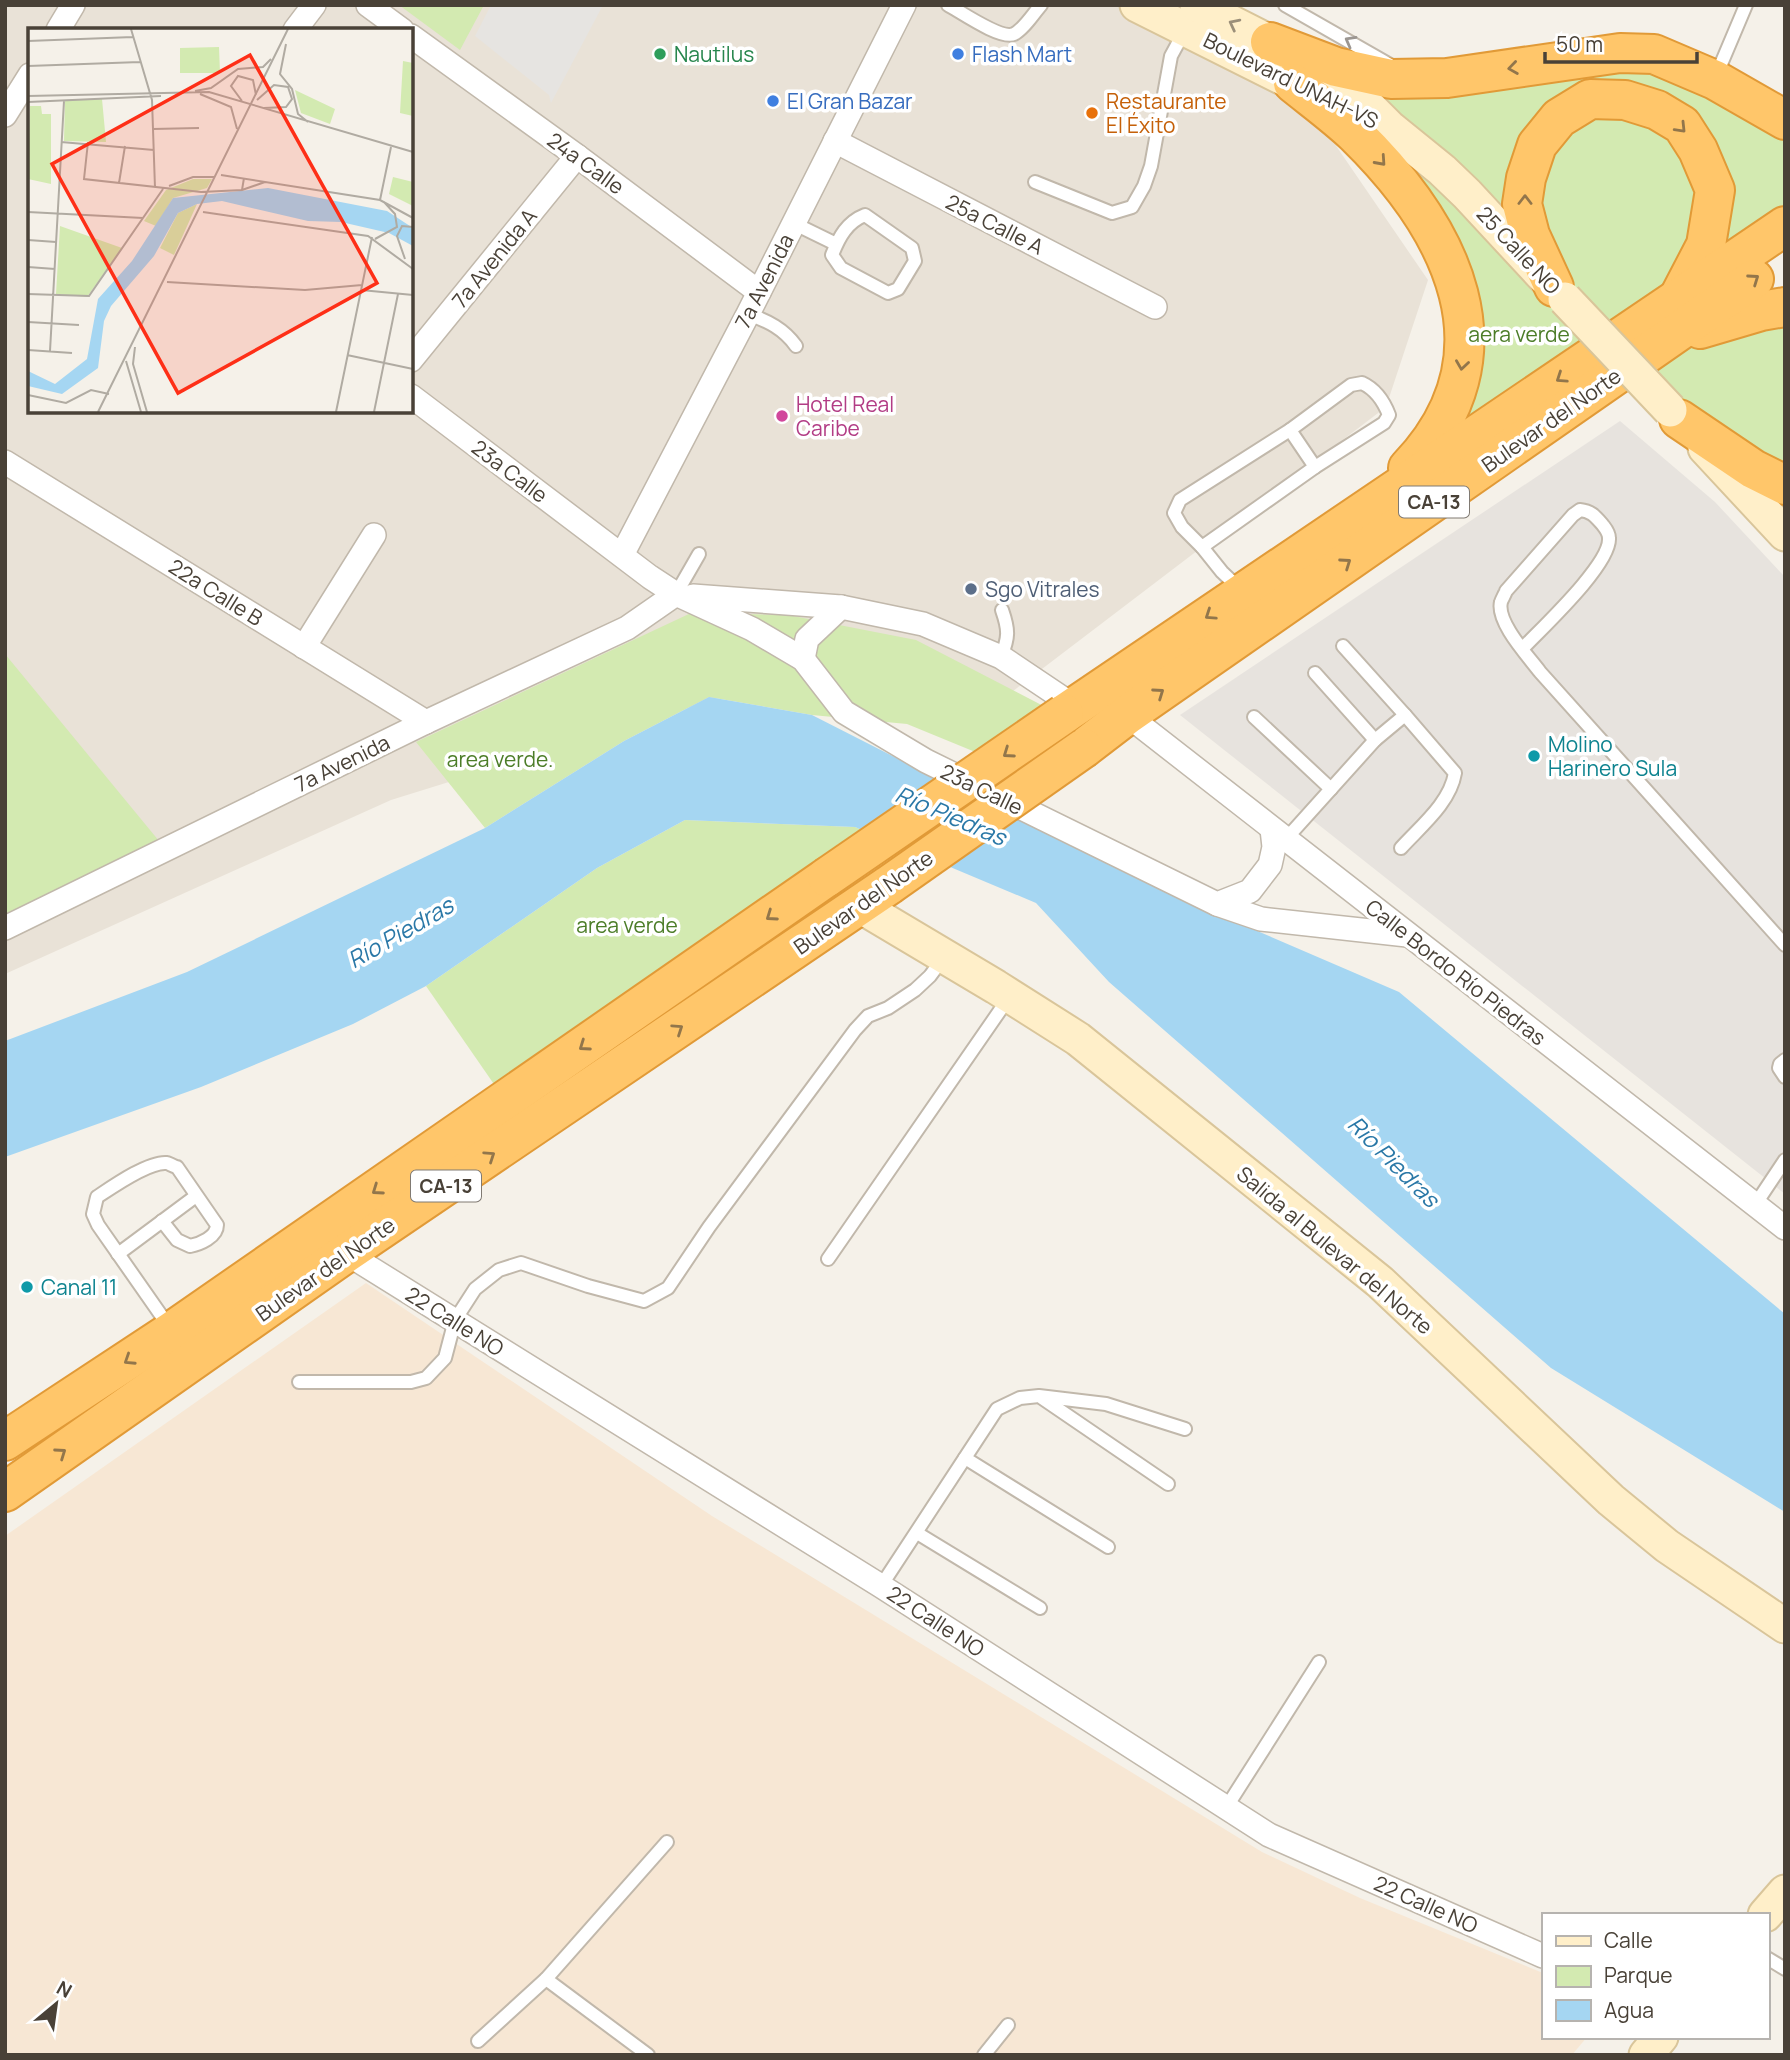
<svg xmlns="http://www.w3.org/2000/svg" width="1790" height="2060" font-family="Manrope,sans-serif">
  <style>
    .residential { fill: #e9e2d7; fill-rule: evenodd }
    .commercial { fill: #f7e7d4 }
    .industrial { fill: #e7e3de }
    .green { fill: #d3eab1 }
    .parking { fill: #e6e4e1 }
    .water { fill: #a5d6f2 }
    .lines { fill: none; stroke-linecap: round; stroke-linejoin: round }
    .lane-casing { stroke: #c1b8ab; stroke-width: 16 }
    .street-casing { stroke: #c1b8ab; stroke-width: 26 }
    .secondary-casing { stroke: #d9c59a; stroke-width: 37 }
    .highway-casing { stroke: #e19a37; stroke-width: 42 }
    .lane { stroke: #fff; stroke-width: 12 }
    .street { stroke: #fff; stroke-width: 23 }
    .secondary { stroke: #ffefc9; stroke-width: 33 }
    .highway { stroke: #ffc66a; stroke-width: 38 }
    .secondary-bridge-casing { stroke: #d9c59a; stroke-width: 37; stroke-linecap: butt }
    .highway-bridge-casing { stroke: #e19a37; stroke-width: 42; stroke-linecap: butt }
    .secondary-bridge { stroke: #ffefc9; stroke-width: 33 }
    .highway-bridge { stroke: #ffc66a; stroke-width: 38 }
    .oneway { stroke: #9b8f79 }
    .oneway2 { stroke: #9b9691 }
    .oneway3 { stroke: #92764b }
    .leisure-dot { fill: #2e9e5b; stroke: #fff; stroke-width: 2.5 }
    .shop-dot { fill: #3f7fe0; stroke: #fff; stroke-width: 2.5 }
    .food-dot { fill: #e8710a; stroke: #fff; stroke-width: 2.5 }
    .hotel-dot { fill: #d1479c; stroke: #fff; stroke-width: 2.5 }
    .service-dot { fill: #5c6f8a; stroke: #fff; stroke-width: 2.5 }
    .culture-dot { fill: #0f9aa8; stroke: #fff; stroke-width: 2.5 }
    .labels { text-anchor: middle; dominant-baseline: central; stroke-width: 7; stroke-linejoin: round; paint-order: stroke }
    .shield { fill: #fff; stroke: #807a73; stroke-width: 2 }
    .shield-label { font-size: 19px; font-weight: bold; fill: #494137 }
    .leisure-label { font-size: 21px; fill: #27864d; stroke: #fff; text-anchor: start }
    .shop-label { font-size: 21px; fill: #366cbe; stroke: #fff; text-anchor: start }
    .street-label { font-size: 21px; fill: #494137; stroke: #fff }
    .food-label { font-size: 21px; fill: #c56008; stroke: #fff; text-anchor: start }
    .park-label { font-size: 21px; fill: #4c7d28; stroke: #fff }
    .hotel-label { font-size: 21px; fill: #b23c85; stroke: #fff; text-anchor: start }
    .service-label { font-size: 21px; fill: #4e5e75; stroke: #fff; text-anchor: start }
    .culture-label { font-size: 21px; fill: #0d838f; stroke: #fff; text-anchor: start }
    .water-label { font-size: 23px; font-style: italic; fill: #2a78a7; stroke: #fff }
    .inset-road { fill: none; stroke: #b0aba2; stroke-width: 2 }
    .view { fill: #fe2f17; fill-opacity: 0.15; stroke: #fe2f17; stroke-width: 3.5 }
    .inset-edge { fill: none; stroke: #494137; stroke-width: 3.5 }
  </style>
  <rect width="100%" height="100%" fill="#f5f1e9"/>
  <!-- residential -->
  <path class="residential" d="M5,5H1136L1293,83L1428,280L1386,407L988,710L851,657L391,800L5,974ZM30,30H411V411H30Z"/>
  <!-- commercial -->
  <path class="commercial" d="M366,1283L712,1516L1262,1852L1360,1898L1543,1973V2037H1587L1572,2055H5V1536Z"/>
  <!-- industrial -->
  <path class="industrial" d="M1620,421L1715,502L1785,577V1194L1180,715Z"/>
  <!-- green -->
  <g class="green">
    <path d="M399,5H484L460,50Z"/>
    <path d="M1660,66L1785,130V209L1709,260L1690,121L1550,114L1519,224L1406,123L1378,95Z"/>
    <path d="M1591,109L1670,129L1704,191L1675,284L1610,326L1553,264L1537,231V174Z"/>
    <path d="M1399,155L1450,197L1586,341L1447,433L1477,335Z"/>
    <path d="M1785,317V475L1701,424L1655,371L1689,347L1763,322Z"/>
    <path d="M691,613L788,615L916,640L1055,712L985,756L907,724L812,715L709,697L624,741L485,828L416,742Z"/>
    <path d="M5,654L164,847L5,922Z"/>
    <path d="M685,820L855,827L875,835L498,1090L426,986L597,868Z"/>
  </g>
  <!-- parking -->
  <path class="parking" d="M491,5H603L551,103L549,95L475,36Z"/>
  <!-- water -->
  <path class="water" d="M709,697L812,715L924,772L1234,921L1399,992L1785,1314V1512L1551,1368L1109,982L1036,903L855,827L685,820L597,868L426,986L353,1024L201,1087L5,1157V1041L187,972L485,828L624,741Z"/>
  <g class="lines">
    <defs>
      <g id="lane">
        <path d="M948,5C961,12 1001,40 1014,34C1024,29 1033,14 1041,5"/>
        <path d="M1285,5L1390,65"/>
        <path d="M1716,76L1746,5"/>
        <path d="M1035,182L1112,213L1132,207L1144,186L1151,166L1171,56L1184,32"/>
        <path d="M865,215L912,248L915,261L898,289L888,293L841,268L832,255C839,237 847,222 865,215Z"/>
        <path d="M793,223L836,244"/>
        <path d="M748,314C768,321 784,329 796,346"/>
        <path d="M1362,383C1375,389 1384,402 1389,415L1384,423L1315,467L1202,547L1182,527L1174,513L1180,500L1290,430L1351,385Z"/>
        <path d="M1290,430L1315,467"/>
        <path d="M1202,547L1222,572L1241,590"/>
        <path d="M676,594L699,554"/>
        <path d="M1523,648C1542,628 1611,564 1609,538C1609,532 1605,528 1602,524C1595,516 1591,511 1580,510L1573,515L1506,591C1506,592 1501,601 1501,602C1496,622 1528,656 1540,672L1785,945"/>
        <path d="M1001,657C1009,637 1009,630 1002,610"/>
        <path d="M1315,673L1375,740"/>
        <path d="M1254,717L1331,789"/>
        <path d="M1285,840L1375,740L1405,715L1343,646"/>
        <path d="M1401,848C1421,826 1450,803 1455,773L1405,715"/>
        <path d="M1785,1060L1780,1064L1779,1068L1785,1077"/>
        <path d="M1755,1205L1785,1160"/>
        <path d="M162,1221L177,1240L190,1246C200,1244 217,1237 217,1225L177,1167C175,1167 168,1163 167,1163C149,1161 112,1187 97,1197L93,1214L98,1225L170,1328"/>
        <path d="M118,1254L196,1196"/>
        <path d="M828,1259L1010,996"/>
        <path d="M299,1382H411L426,1378L445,1358L455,1320L475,1289L499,1270L521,1263L588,1286L644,1301L668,1288L709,1227L855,1030L868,1016L888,1008L915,990L930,976L944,957"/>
        <path d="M1042,1398L1168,1484"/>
        <path d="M965,1458L1108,1547"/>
        <path d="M917,1533L1040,1608"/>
        <path d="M881,1586L997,1409L1020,1398L1039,1396L1106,1404L1185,1429"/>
        <path d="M1226,1808L1319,1662"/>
        <path d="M1767,1958L1785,1969"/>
        <path d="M478,2041L546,1979"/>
        <path d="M648,2055L546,1979L667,1842"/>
        <path d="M984,2055L1008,2025"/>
      </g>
      <g id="street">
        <path d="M368,5L402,30"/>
        <path d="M58,30L73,5"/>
        <path d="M295,30L314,5"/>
        <path d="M411,36L577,156L759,292"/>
        <path d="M5,115L30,75"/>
        <path d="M835,141L1155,307"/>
        <path d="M411,360L577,156"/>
        <path d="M411,396L650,577L676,594L752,629L803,659L844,712L926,761L1217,904L1250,891L1270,865L1274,847L1272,829"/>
        <path d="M5,462L426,722"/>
        <path d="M622,555L748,314L904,5"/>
        <path d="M693,596L841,607L923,624L1001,657L1074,706"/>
        <path d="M304,647L374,535"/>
        <path d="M803,659L807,639L841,607"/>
        <path d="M1127,715L1785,1228"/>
        <path d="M1217,904L1261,919L1407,935"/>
        <path d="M5,928L426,722L627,628L676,594"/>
        <path d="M346,1253L881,1586L1269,1835L1543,1956"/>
      </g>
      <g id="secondary">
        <path d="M1137,5L1317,95"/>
        <path d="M1197,5L1270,42L1364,102L1389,127L1442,170L1467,194L1544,277"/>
        <path d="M1705,448L1785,534"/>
        <path d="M860,906L996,987L1078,1039L1380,1282L1611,1500L1667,1546L1785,1626"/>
        <path d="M1765,1915L1785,1892"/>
        <path d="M1646,2055L1661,2037"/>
      </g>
      <g id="highway">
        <path d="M1270,42L1336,67L1391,79L1447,78L1620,53L1654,54L1715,80L1785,120"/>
        <path d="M1293,83C1314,100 1336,116 1355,134C1451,228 1517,354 1408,468"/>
        <path d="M1554,287L1530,235L1522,204L1526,178L1537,145L1559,118L1590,99L1625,100L1657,110L1682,125L1698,150L1715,190L1706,245L1681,293"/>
        <path d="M1700,329L1761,311L1785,307"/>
        <path d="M1679,419L1753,469L1785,485"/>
        <path d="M1064,714L1785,226"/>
        <path d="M1084,748L1127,715L1754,279"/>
        <path d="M5,1441L172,1331L827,877"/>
        <path d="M5,1492L346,1253L889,885"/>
      </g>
    </defs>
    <!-- lane casing -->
    <use href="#lane" class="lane-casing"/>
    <!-- street casing -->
    <use href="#street" class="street-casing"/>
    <!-- secondary casing -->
    <use href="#secondary" class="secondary-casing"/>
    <!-- highway casing -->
    <use href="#highway" class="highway-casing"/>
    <!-- lane -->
    <use href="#lane" class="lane"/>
    <!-- street -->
    <use href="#street" class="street"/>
    <!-- secondary -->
    <use href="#secondary" class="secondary"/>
    <!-- highway -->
    <use href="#highway" class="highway"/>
    <defs>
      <path id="secondary-bridge" d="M1565,299L1670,410"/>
      <g id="highway-bridge">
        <path d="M827,877L1064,714"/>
        <path d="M889,885L1084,748"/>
      </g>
    </defs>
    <!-- secondary-bridge casing -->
    <use href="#secondary-bridge" class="secondary-bridge-casing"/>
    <!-- highway-bridge casing -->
    <use href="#highway-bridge" class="highway-bridge-casing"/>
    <!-- secondary-bridge -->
    <use href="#secondary-bridge" class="secondary-bridge"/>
    <!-- highway-bridge -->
    <use href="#highway-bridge" class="highway-bridge"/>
  </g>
  <!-- one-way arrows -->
  <defs><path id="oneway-chevron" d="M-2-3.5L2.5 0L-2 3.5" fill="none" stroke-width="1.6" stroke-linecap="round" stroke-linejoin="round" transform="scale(1.75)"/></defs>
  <use class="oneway" href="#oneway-chevron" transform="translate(1234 24) rotate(-153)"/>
  <use class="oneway2" href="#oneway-chevron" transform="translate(1350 41) rotate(-151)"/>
  <g class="oneway3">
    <use href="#oneway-chevron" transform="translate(1513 68) rotate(172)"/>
    <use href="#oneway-chevron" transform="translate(1681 128) rotate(46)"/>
    <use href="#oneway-chevron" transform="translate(1381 161) rotate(48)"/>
    <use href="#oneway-chevron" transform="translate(1525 200) rotate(-90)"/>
    <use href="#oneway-chevron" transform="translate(1754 279) rotate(-35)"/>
    <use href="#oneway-chevron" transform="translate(1462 365) rotate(98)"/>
    <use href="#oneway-chevron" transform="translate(1561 378) rotate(146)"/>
    <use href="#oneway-chevron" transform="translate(1346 563) rotate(-35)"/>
    <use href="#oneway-chevron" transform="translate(1210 615) rotate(146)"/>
    <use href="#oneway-chevron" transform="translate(1159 693) rotate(-35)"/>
    <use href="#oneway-chevron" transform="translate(1008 753) rotate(145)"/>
    <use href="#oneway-chevron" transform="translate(771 916) rotate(145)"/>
    <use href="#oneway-chevron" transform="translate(678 1029) rotate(-34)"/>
    <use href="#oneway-chevron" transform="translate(584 1046) rotate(145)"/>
    <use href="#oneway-chevron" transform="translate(490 1156) rotate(-34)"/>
    <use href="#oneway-chevron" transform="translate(377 1190) rotate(145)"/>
    <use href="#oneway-chevron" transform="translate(129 1360) rotate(147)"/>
    <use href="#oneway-chevron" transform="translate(61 1453) rotate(-35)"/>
  </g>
  <!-- markers -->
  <circle class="leisure-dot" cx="660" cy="54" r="7"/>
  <g class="shop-dot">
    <circle cx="958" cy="54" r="7"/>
    <circle cx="773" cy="101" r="7"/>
  </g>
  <circle class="food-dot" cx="1092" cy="113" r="7"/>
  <circle class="hotel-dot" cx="782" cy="416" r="7"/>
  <circle class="service-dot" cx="971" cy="589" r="7"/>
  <g class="culture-dot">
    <circle cx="1534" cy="756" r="7"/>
    <circle cx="27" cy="1287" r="7"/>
  </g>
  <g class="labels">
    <!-- shield labels -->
    <g class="shield">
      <rect x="1399" y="486.5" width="70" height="31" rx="5"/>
      <rect x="411" y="1170.5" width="70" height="31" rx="5"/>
    </g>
    <g class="shield-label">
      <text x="1434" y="502">CA-13</text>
      <text x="446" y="1186">CA-13</text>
    </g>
    <!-- leisure labels -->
    <g class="leisure-label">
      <text x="674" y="54">Nautilus</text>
    </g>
    <!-- shop labels -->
    <g class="shop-label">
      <text x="972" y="54">Flash Mart</text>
      <text x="787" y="101">El Gran Bazar</text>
    </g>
    <!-- street labels -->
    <g class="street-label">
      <text transform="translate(1291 80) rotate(26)">Boulevard UNAH-VS</text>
      <text transform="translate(586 163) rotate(36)">24a Calle</text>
      <text transform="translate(995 224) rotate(27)">25a Calle A</text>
      <text transform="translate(1519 250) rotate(47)">25 Calle NO</text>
      <text transform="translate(494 258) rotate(-51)">7a Avenida A</text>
      <text transform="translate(764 281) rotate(-63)">7a Avenida</text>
      <text transform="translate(1551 420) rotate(-35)">Bulevar del Norte</text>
      <text transform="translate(510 471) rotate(37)">23a Calle</text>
      <text transform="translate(216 592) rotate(32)">22a Calle B</text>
      <text transform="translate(342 763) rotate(-26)">7a Avenida</text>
      <text transform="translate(982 789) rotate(26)">23a Calle</text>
      <text transform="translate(863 902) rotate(-35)">Bulevar del Norte</text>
      <text transform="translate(1456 972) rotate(38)">Calle Bordo Río Piedras</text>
      <text transform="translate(1335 1250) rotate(40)">Salida al Bulevar del Norte</text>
      <text transform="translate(325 1269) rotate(-35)">Bulevar del Norte</text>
      <text transform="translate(455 1321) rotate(32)">22 Calle NO</text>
      <text transform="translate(936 1621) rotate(33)">22 Calle NO</text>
      <text transform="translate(1426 1904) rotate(24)">22 Calle NO</text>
    </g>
    <!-- food labels -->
    <g class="food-label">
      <text x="1106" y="101">Restaurante<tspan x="1106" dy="24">El Éxito</tspan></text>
    </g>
    <!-- park labels -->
    <g class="park-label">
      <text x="1519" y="334">aera verde</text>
      <text x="500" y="759">area verde.</text>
      <text x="627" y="925">area verde</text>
    </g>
    <!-- hotel labels -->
    <g class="hotel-label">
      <text x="796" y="404">Hotel Real<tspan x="796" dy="24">Caribe</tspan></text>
    </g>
    <!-- service labels -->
    <g class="service-label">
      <text x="985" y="589">Sgo Vitrales</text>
    </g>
    <!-- culture labels -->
    <g class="culture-label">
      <text x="1548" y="744">Molino<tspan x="1548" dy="24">Harinero Sula</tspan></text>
      <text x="41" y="1287">Canal 11</text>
    </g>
    <!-- water labels -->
    <g class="water-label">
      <text transform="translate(951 815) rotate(23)">Río Piedras</text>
      <text transform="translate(400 932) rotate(-30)">Río Piedras</text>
      <text transform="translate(1394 1161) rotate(45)">Río Piedras</text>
    </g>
  </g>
  <!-- overview -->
  <g transform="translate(28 28)">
    <rect width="385" height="385" fill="#f5f1e9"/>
    <path d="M191,19L192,45H152V20ZM375,33L385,35V88L372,85ZM267,62L307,81L302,96L273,85ZM74,71L78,114L36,113L37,72ZM2,78H13L14,86H23V156L0,151ZM365,149L385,154V178L361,166ZM165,151H184L179,160L145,170L128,198L116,193L138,162ZM169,176L146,227L132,220L150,185ZM32,198L94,220L59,269L28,266Z" fill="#d3eab1"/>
    <path d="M240,160L359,183L385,200V218L361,205L313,194L280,193L194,173L169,176L150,185L126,228L83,278L76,293L70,340L34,366L0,358V343L27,356L59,331L70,271L104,233L145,170Z" fill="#a5d6f2"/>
    <path class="inset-road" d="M103,1L124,72L127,160M0,13L105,9M258,16L252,46L264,61L270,86L280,94M0,38L112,34M167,63L183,60L210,41L235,39L243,31M172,66L203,79L209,101M0,68L181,64L385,124M229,72L246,57L260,59L264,71L258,79L236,80M214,73L203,58L210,48L225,52L228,67M0,74L133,68M125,101L171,100M33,114L126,122M60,114L56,151L173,164L214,162L216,150M193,147L352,172L385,190M91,155L97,118M141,158L165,149H186M214,162L237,154M352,172L363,119M0,184L115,190M175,184L340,208L385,241M347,211L369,199L367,186L356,174M0,212L28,214M377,231L369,208L374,198L385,199M0,239L27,241M139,254L277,262L334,257M333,262L385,267M0,266L61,268L135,161M0,294L51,297M107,319L105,336L119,384M0,322L44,325M22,323L36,73M319,327L385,341M98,333L113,384M0,367L38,375L63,362L81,366M70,384L260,1M308,384L344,209M346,384L370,266"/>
    <path class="view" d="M222,27L349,255L150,365L24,136Z"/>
    <rect width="385" height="385" class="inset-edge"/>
  </g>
  <!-- border -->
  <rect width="1790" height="2060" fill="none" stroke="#494137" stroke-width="14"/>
  <!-- legend -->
  <rect x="1542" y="1913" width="228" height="126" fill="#ffffff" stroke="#b6b3af" stroke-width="2"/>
  <rect x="1556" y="1936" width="35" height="10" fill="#ffefc9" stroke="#b6b3af" stroke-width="2"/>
  <text x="1604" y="1948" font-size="21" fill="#494137">Calle</text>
  <rect x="1556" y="1966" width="35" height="21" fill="#d3eab1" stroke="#b6b3af" stroke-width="2"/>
  <text x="1604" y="1983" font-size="21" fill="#494137">Parque</text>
  <rect x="1556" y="2000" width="35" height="21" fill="#a5d6f2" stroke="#b6b3af" stroke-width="2"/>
  <text x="1604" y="2018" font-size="21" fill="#494137">Agua</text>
  <!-- north arrow -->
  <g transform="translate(56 2004) rotate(29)" stroke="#ffffff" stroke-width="5" paint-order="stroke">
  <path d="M0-5L12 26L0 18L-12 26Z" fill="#494137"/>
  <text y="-10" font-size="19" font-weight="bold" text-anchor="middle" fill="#494137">N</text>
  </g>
  <!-- scale -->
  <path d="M1545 52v10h152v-10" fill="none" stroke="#494137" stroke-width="3.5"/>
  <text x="1556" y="52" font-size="21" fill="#494137" stroke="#ffffff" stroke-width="5" paint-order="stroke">50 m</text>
</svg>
